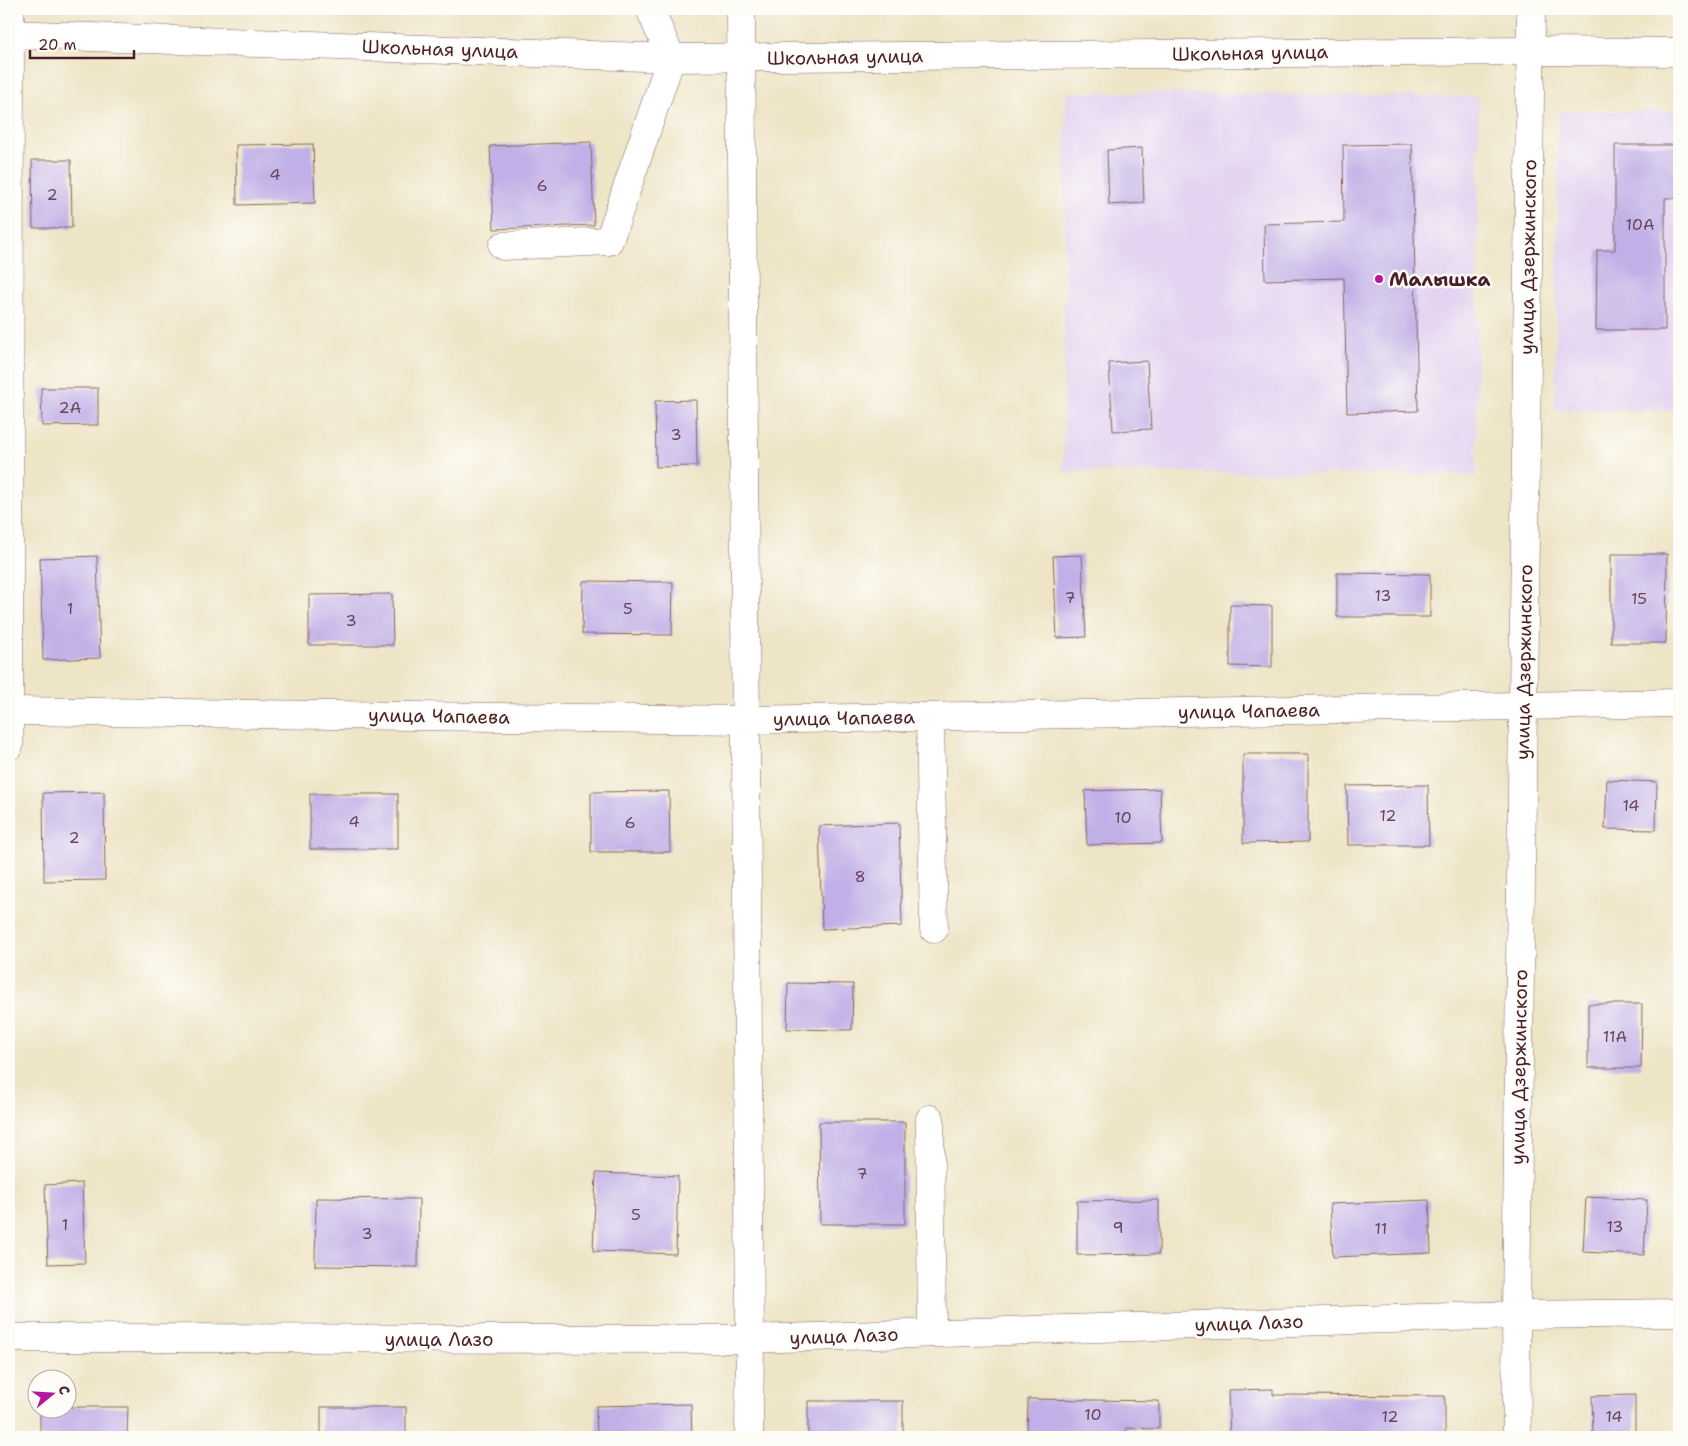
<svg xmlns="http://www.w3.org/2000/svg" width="1688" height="1446" font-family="'Shantell Sans',sans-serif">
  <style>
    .built { fill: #e4d3f1 }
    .building { fill: #c1b0e7 }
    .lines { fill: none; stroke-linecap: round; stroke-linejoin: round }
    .minor-casing { stroke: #836461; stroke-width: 29 }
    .minor { stroke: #fff; stroke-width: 28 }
    .poi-dot { fill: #b5179e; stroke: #fdfcf7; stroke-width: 2 }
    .labels { text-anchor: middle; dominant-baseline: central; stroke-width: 5; stroke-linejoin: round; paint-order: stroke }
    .number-label { font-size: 16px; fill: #68435a }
    .street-label { font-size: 19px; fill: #4a1f2b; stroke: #fdfcf7 }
    .poi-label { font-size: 19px; font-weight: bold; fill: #4a1f2b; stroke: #fdfcf7; text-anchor: start }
  </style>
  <rect width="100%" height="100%" fill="#fdfcf7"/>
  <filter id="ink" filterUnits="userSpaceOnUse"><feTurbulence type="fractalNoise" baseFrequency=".02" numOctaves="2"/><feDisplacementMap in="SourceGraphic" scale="10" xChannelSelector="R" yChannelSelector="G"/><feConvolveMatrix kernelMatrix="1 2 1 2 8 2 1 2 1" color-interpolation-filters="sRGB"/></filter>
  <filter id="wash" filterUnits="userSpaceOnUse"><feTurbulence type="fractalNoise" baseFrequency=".0096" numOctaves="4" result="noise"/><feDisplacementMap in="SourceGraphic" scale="20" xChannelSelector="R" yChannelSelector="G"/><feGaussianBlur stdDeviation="1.12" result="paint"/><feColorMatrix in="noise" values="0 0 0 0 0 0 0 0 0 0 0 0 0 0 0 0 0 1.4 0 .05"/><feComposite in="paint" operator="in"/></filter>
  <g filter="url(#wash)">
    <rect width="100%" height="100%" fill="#eee4c6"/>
    <!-- built -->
    <g class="built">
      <path d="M1066,92L1479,97L1476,475L1063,471Z"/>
      <path d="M1559,111H1679V410H1555Z"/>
    </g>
    <g id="blocks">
      <!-- building -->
      <g class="building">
        <path d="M591,142L594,225L494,229L490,146Z"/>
        <path d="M313,144L315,203L237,205L236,145Z"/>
        <path d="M1412,144L1418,411L1347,413L1344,278L1265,280L1264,224L1344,222L1343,145Z"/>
        <path d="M1615,145H1679V198H1665V330H1596L1597,250H1615Z"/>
        <path d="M1142,148L1144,203L1109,205L1107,150Z"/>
        <path d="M32,160H71L72,228H33Z"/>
        <path d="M1147,361L1151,429L1113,431L1109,363Z"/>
        <path d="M41,388H98V425L42,426Z"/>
        <path d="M696,400L697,466L656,467L655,401Z"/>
        <path d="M1611,554H1667L1666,643H1611Z"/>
        <path d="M1082,555L1086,637L1057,638L1053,556Z"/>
        <path d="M97,556L100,658L43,660L40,558Z"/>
        <path d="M1337,573L1430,574V617H1337Z"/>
        <path d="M583,581L673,582L672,635L582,634Z"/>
        <path d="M392,594L393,645H309V595Z"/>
        <path d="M1230,605L1272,606V667L1230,666Z"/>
        <path d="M1243,754H1308V842L1243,843Z"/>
        <path d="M1607,780L1657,782L1656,830L1605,829Z"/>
        <path d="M1428,785L1429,845H1348L1347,786Z"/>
        <path d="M1160,789L1162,843L1087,845L1085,791Z"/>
        <path d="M669,791L670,852H591V792Z"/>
        <path d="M104,792L105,880L44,881L43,793Z"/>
        <rect x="310" y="794" width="88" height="55"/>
        <path d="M899,823L902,926L822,929L819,826Z"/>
        <path d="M788,983L853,984L852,1030L787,1029Z"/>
        <path d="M1588,1004H1642L1641,1068H1588Z"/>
        <path d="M819,1122H905V1224H820Z"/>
        <path d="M596,1173L678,1176L676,1254L593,1251Z"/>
        <path d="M82,1183L85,1263L48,1264L45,1185Z"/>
        <path d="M1586,1197L1647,1200L1644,1255L1583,1252Z"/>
        <path d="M316,1198L419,1199L418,1267L315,1266Z"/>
        <path d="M1159,1200V1254L1077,1255V1201Z"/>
        <path d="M1429,1200L1431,1253L1333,1257L1330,1204Z"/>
        <path d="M1273,1389V1395L1445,1396V1437H1230L1228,1390Z"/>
        <path d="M1635,1395V1437H1593L1592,1396Z"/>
        <path d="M1028,1399L1159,1401V1429L1126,1428V1437H1027Z"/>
        <rect x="808" y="1401" width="95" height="36"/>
        <path d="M691,1404L692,1437H597L596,1406Z"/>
        <path d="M68,1407H128L127,1437H40V1408Z"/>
        <rect x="321" y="1407" width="85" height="30"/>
      </g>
    </g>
  </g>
  <g filter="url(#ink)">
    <use href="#blocks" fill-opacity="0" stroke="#836461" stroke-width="1"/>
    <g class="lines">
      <defs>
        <g id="minor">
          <path d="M741,9L750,1339L749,1437"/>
          <path d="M10,34L671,58L1530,51L1679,52"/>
          <path d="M503,246L609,241L671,58L650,9"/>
          <path d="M9,711L746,720L1679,703"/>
          <path d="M930,717L934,929"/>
          <path d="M9,746L10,9"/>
          <path d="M930,1119L932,1333"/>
          <path d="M9,1338L750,1339L1516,1315L1679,1313"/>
          <path d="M1517,1437L1516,1315L1531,9"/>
        </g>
      </defs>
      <!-- minor casing -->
      <use href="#minor" class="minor-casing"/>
      <!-- minor -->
      <use href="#minor" class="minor"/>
    </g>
  </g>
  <!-- markers -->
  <circle class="poi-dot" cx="1379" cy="279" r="5"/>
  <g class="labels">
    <!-- number labels -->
    <g class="number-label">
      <text x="275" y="174">4</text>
      <text x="542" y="185">6</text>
      <text x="52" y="194">2</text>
      <text x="1640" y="224">10А</text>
      <text x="70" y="407">2А</text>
      <text x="676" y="434">3</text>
      <text x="1383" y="595">13</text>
      <text x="1070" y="597">7</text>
      <text x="1639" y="598">15</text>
      <text x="70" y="608">1</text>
      <text x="628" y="608">5</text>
      <text x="351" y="620">3</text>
      <text x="1631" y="805">14</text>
      <text x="1388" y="815">12</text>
      <text x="1123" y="817">10</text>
      <text x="354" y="821">4</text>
      <text x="630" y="822">6</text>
      <text x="74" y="837">2</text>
      <text x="860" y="876">8</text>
      <text x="1615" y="1036">11А</text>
      <text x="862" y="1173">7</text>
      <text x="636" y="1214">5</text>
      <text x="65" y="1224">1</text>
      <text x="1615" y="1226">13</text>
      <text x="1118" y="1227">9</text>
      <text x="1381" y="1228">11</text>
      <text x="367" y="1233">3</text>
      <text x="1093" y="1414">10</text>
      <text x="1390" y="1416">12</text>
      <text x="1614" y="1416">14</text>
    </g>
    <!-- street labels -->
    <g class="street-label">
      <text transform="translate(440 49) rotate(2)">Школьная улица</text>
      <text transform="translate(1250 53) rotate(-1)">Школьная улица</text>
      <text transform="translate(845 57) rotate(-1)">Школьная улица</text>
      <text transform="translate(1528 257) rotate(-89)">улица Дзержинского</text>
      <text transform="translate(1524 662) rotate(-89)">улица Дзержинского</text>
      <text transform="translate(1249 711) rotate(-1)">улица Чапаева</text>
      <text transform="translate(439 716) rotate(1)">улица Чапаева</text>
      <text transform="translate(844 718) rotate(-1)">улица Чапаева</text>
      <text transform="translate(1519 1067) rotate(-89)">улица Дзержинского</text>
      <text transform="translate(1249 1323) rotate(-2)">улица Лазо</text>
      <text transform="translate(844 1336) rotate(-2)">улица Лазо</text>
      <text x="439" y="1339">улица Лазо</text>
    </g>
    <!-- poi labels -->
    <g class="poi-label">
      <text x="1389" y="279">Малышка</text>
    </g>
  </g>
  <!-- margin -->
  <rect width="1688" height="1446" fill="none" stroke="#fdfcf7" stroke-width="30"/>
  <!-- north arrow -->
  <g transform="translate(52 1394) rotate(72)"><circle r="24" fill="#fdfcf7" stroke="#b5a4a5"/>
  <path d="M0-4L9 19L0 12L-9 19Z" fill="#b5179e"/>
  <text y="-8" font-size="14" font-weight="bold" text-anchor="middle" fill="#4a1f2b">С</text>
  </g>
  <!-- scale -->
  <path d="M30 50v8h104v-8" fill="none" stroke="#4a1f2b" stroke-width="2.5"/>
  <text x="38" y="50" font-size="15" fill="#4a1f2b" stroke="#fdfcf7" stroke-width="4" paint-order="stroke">20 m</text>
</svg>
